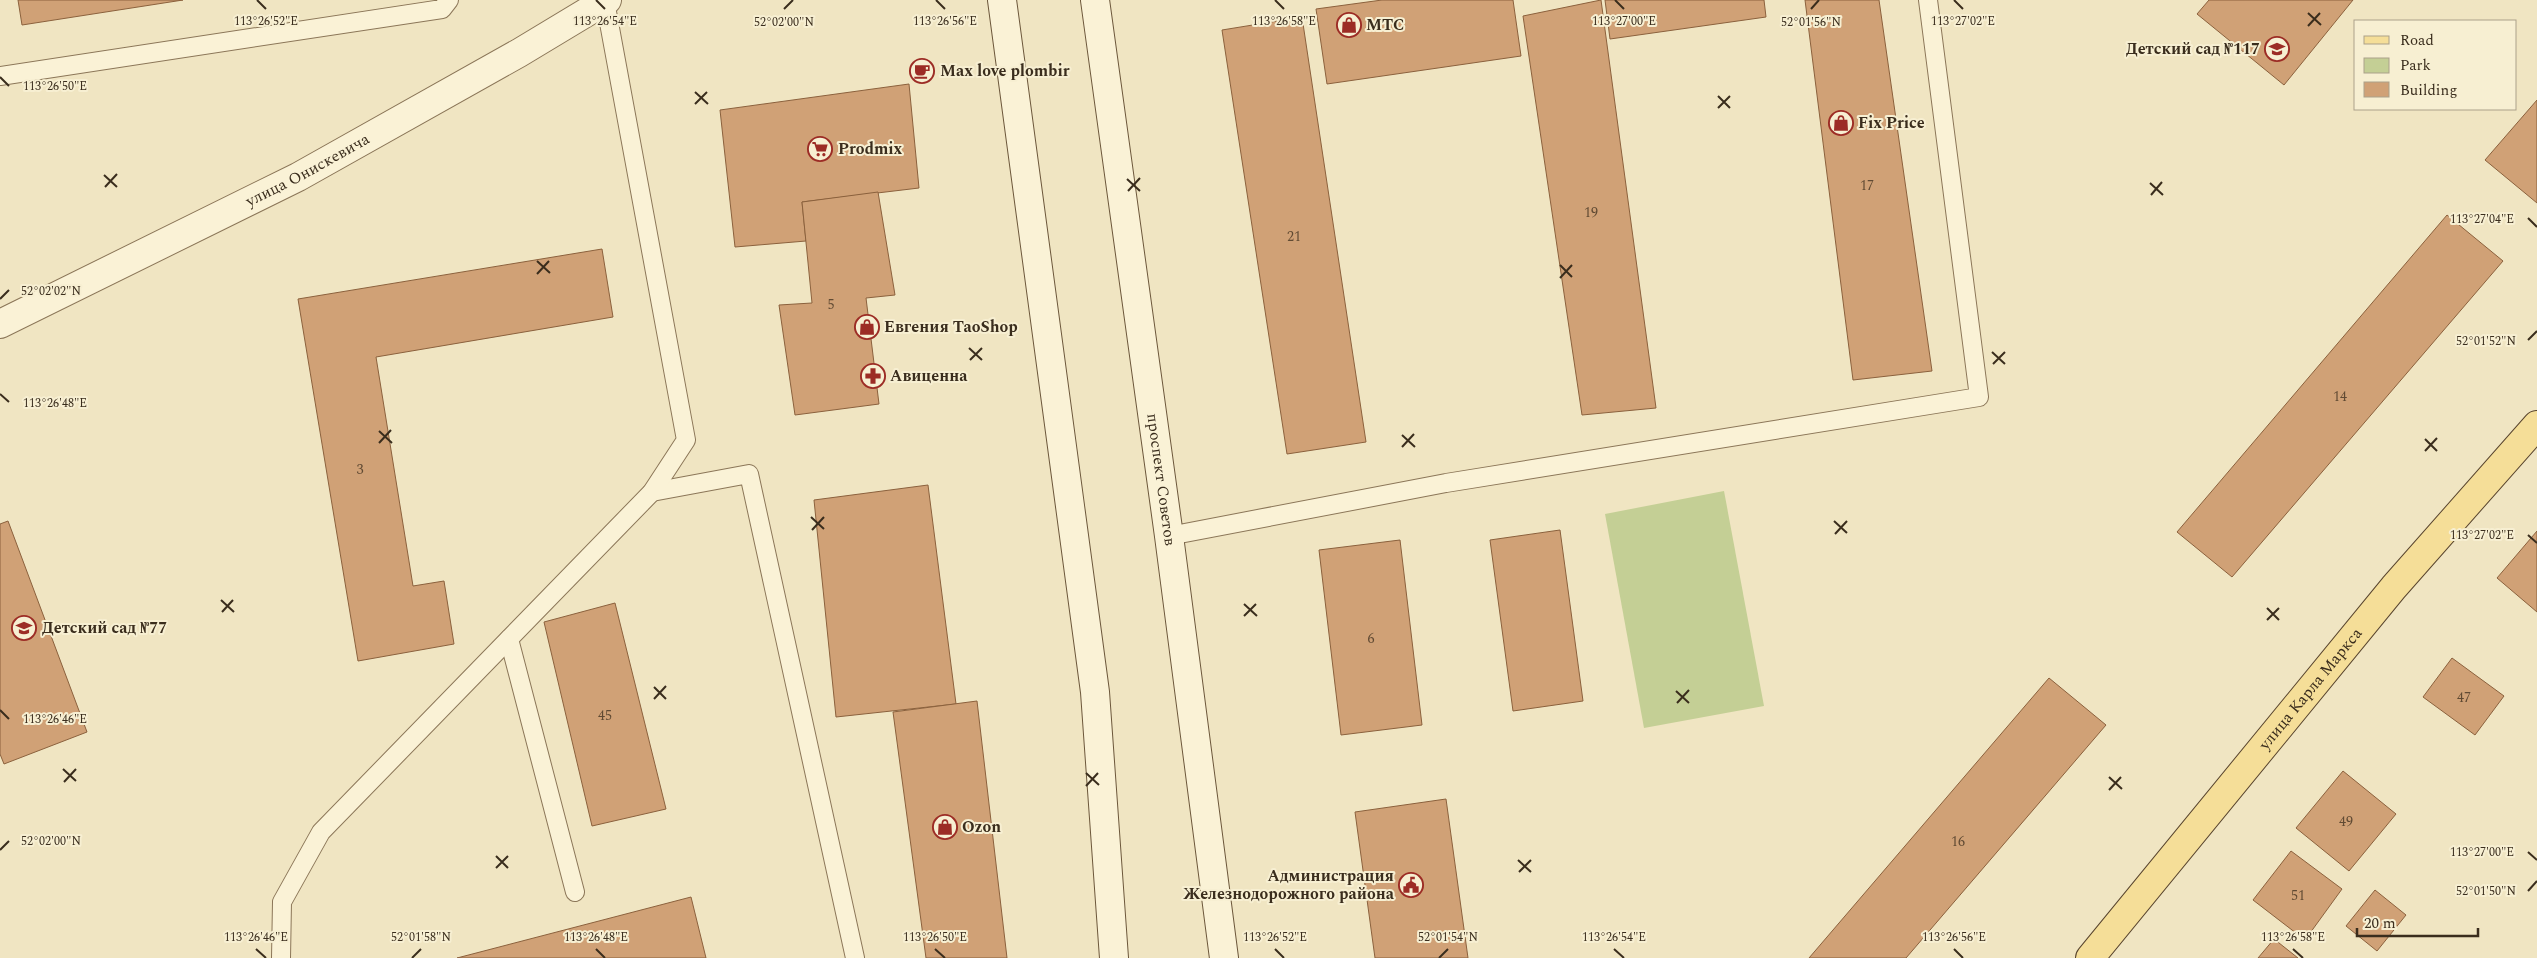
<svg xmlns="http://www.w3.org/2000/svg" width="2537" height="958" font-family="Spectral,serif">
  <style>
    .green { fill: #c4cf95 }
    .building { fill: #d0a176; stroke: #8b613d }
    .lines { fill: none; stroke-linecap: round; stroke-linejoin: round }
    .lane-casing { stroke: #8b7658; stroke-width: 20 }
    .street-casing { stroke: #8b7658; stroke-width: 30 }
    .secondary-casing { stroke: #6c573b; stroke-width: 30 }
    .primary-casing { stroke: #58442d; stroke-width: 30 }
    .lane { stroke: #faf2d6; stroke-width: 18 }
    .street { stroke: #faf2d6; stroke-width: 28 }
    .secondary { stroke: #faf2d6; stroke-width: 28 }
    .primary { stroke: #f5de98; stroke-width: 28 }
    .ticks { fill: none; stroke: #3a2d1d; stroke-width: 2 }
    .labels { text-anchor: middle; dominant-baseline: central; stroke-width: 4; stroke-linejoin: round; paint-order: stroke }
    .number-label { font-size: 14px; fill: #604a33 }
    .poi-label { font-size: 16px; font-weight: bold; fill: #3a2d1d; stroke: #f7efd2; text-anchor: start }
    .street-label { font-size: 16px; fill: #3a2d1d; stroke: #f7efd2 }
    .ticks-label { font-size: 12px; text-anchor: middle; fill: #3a2d1d; stroke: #f7efd2; stroke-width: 4; stroke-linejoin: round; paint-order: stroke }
  </style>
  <rect width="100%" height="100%" fill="#f0e5c2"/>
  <!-- green -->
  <path class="green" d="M1724,491L1764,706L1644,728L1605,514Z"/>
  <!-- building -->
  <g class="building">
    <path d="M18,0H183L22,25Z"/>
    <path d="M1382,0H1513L1521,56L1327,84L1316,9Z"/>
    <path d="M1601,0L1656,408L1582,415L1523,16Z"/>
    <path d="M1605,0H1764L1766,17L1610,39Z"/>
    <path d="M1805,0H1879L1932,371L1853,380Z"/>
    <path d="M2209,0H2353L2284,85L2197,14Z"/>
    <path d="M1302,17L1366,442L1287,454L1222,30Z"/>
    <path d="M909,84L919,188L802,202L806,241L735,247L720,110Z"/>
    <path d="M2537,100V203L2485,160Z"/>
    <path d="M878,192L895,295L866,298L879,404L795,415L779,305L812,303L802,202Z"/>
    <path d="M2447,215L2503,261L2232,577L2177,532Z"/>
    <path d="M602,249L613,317L376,357L413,586L444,581L454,644L358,661L298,299Z"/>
    <path d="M928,485L956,704L836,717L814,500Z"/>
    <path d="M8,521L87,732L4,764L0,754V524Z"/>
    <path d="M1560,530L1583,701L1513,711L1490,540Z"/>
    <path d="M2537,531V612L2497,578Z"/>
    <path d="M1400,540L1422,725L1341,735L1319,550Z"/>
    <path d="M615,603L666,809L592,826L544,622Z"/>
    <path d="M2452,658L2504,696L2475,735L2423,697Z"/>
    <path d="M2049,678L2106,725L1906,958H1809Z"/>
    <path d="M977,701L1007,958H926L893,712Z"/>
    <path d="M2343,771L2396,814L2349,871L2296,828Z"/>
    <path d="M1446,799L1468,958H1375L1355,812Z"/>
    <path d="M2291,851L2342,889L2305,940L2253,900Z"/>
    <path d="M2375,890L2406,915L2377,951L2346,926Z"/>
    <path d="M691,897L706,958H457Z"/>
    <path d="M2274,939L2298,958H2258Z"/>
  </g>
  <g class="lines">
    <defs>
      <g id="lane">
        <path d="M0,76L442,9L449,0"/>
        <path d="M652,492L749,474L855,958"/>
        <path d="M1169,536L1446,483L1979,397L1928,0"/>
        <path d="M509,639L575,892"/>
        <path d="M281,958L282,902L321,832L652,492L686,440L605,1"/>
      </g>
      <g id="street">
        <path id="s1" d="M0,324L298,177L519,53L607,0"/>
      </g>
      <g id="secondary">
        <path d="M1002,0L1095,692L1114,958"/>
        <path id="s2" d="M1095,0L1169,536L1224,958"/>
      </g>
      <g id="primary">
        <path id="s3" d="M2090,958L2394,587L2537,425"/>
      </g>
    </defs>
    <!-- lane casing -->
    <use href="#lane" class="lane-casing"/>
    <!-- street casing -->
    <use href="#street" class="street-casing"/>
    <!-- secondary casing -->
    <use href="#secondary" class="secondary-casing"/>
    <!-- primary casing -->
    <use href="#primary" class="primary-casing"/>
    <!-- lane -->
    <use href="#lane" class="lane"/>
    <!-- street -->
    <use href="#street" class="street"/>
    <!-- secondary -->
    <use href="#secondary" class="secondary"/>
    <!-- primary -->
    <use href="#primary" class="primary"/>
  </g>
  <!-- ticks -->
  <path class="ticks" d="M257,0L266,9M596,0L605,9M936,0L945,9M1275,0L1284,9M1615,0L1624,9M1954,0L1963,9M784,9L793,0M1811,9L1819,0M2308,13L2321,25M2308,26L2320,13M0,77L9,86M695,92L708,104M1718,96L1730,108M695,104L707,92M1718,108L1730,96M104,175L117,187M1127,179L1140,191M2150,183L2163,195M105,187L117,174M1128,191L1140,178M2151,195L2162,182M2528,218L2537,227M537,261L550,273M1560,265L1572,277M537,274L549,261M1560,278L1572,265M0,299L9,290M2528,340L2537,331M969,348L982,360M1992,352L2005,364M970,360L982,348M1993,364L2005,352M0,394L9,402M379,431L392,443M1402,435L1415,447M2425,439L2437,451M379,443L391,430M1402,447L1414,434M2425,451L2437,438M811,517L824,529M1834,521L1847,533M812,530L824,517M1835,534L1847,521M2528,535L2537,543M221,600L234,612M1244,604L1257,616M2267,608L2279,620M222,612L233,600M1244,616L1256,604M2267,620L2279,608M654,687L666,699M1676,691L1689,703M654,699L666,686M1677,703L1689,690M0,710L9,719M63,769L76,781M1086,773L1099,785M2109,777L2122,789M64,782L76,769M1086,786L1098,773M2109,790L2121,777M0,850L9,841M2528,852L2537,860M496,856L508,868M1518,860L1531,872M496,868L508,856M1519,872L1531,860M2528,891L2537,881M256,949L266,958M596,949L605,958M935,949L945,958M1275,949L1284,958M1614,949L1624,958M1954,949L1963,958M2293,949L2303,958M412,958L421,949M1439,958L1448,949"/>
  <!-- icons -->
  <defs>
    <symbol id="shop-ring" viewBox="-11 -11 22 22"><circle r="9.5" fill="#f7efd2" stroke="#9c2c25" stroke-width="1.5"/><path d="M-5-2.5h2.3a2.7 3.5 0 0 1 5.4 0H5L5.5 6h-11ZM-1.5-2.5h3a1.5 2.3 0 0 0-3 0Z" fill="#9c2c25"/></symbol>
    <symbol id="school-ring" viewBox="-11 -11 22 22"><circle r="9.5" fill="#f7efd2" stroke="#9c2c25" stroke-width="1.5"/><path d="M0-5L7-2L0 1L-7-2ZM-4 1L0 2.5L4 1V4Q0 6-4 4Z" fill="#9c2c25"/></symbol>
    <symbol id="cafe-ring" viewBox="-11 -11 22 22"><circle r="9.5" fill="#f7efd2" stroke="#9c2c25" stroke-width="1.5"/><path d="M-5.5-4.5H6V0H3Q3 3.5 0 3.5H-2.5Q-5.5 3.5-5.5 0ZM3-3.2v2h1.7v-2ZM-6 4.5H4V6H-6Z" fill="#9c2c25"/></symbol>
    <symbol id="supermarket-ring" viewBox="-11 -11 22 22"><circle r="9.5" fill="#f7efd2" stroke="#9c2c25" stroke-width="1.5"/><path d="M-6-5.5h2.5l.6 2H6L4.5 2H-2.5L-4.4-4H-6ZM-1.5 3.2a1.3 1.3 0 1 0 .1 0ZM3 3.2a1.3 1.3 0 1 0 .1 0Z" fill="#9c2c25"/></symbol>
    <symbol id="pharmacy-ring" viewBox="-11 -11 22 22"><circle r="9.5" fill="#f7efd2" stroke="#9c2c25" stroke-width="1.5"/><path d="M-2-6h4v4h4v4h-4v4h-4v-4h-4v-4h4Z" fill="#9c2c25"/></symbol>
    <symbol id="civic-ring" viewBox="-11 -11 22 22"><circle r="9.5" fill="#f7efd2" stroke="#9c2c25" stroke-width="1.5"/><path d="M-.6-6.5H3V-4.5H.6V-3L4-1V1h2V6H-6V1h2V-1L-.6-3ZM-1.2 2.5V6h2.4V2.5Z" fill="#9c2c25"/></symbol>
  </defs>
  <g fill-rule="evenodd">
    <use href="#shop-ring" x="1335" y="11" width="28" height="28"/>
    <use href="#school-ring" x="2263" y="35" width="28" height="28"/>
    <use href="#cafe-ring" x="908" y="57" width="28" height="28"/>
    <use href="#shop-ring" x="1827" y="109" width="28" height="28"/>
    <use href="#supermarket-ring" x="806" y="135" width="28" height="28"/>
    <use href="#shop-ring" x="853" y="313" width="28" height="28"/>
    <use href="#pharmacy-ring" x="859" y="362" width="28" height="28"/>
    <use href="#school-ring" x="10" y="614" width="28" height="28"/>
    <use href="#shop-ring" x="931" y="813" width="28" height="28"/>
    <use href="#civic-ring" x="1397" y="871" width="28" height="28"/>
  </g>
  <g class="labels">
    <!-- number labels -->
    <g class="number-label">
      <text x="1867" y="185">17</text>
      <text x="1591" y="212">19</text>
      <text x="1294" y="236">21</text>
      <text x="831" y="304">5</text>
      <text x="2340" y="396">14</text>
      <text x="360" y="469">3</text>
      <text x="1371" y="638">6</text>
      <text x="2464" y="697">47</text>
      <text x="605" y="715">45</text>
      <text x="2346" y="821">49</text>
      <text x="1958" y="841">16</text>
      <text x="2298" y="895">51</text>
    </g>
    <!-- poi labels -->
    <g class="poi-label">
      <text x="1366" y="25">МТС</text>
      <text x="2260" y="49" text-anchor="end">Детский сад №117</text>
      <text x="940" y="71">Max love plombir</text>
      <text x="1858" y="123">Fix Price</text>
      <text x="838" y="149">Prodmix</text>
      <text x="884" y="327">Евгения TaoShop</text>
      <text x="890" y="376">Авиценна</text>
      <text x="42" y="628">Детский сад №77</text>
      <text x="962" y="827">Ozon</text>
      <text x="1394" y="876" text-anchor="end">Администрация<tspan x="1394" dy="18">Железнодорожного района</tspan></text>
    </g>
    <!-- street labels -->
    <g class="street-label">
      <text stroke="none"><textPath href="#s1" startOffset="344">улица Онискевича</textPath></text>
      <text stroke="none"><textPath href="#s2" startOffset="484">проспект Советов</textPath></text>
      <text stroke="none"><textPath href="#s3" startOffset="348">улица Карла Маркса</textPath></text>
    </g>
  </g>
  <g class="ticks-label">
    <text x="266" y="25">113°26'52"E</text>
    <text x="605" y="25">113°26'54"E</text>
    <text x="945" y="25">113°26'56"E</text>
    <text x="1284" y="25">113°26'58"E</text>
    <text x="1624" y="25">113°27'00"E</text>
    <text x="1963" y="25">113°27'02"E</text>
    <text x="784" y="26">52°02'00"N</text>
    <text x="1811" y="26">52°01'56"N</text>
    <text x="55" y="90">113°26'50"E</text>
    <text x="2482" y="223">113°27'04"E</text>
    <text x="51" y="295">52°02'02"N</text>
    <text x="2486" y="345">52°01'52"N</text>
    <text x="55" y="407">113°26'48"E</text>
    <text x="2482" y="539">113°27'02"E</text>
    <text x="55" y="723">113°26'46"E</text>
    <text x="51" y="845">52°02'00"N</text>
    <text x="2482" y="856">113°27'00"E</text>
    <text x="2486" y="895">52°01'50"N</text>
    <text x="421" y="941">52°01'58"N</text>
    <text x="1448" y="941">52°01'54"N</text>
    <text x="256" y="941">113°26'46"E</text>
    <text x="596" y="941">113°26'48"E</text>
    <text x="935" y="941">113°26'50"E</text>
    <text x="1275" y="941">113°26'52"E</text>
    <text x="1614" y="941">113°26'54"E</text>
    <text x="1954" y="941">113°26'56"E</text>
    <text x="2293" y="941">113°26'58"E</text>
  </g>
  <!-- legend -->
  <rect x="2354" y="20" width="162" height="90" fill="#f7efd2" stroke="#aba18a"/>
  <rect x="2364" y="36" width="25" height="8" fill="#f5de98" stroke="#aba18a"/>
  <text x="2400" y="45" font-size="15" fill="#3a2d1d">Road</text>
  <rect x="2364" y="58" width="25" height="15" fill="#c4cf95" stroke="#aba18a"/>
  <text x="2400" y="70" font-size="15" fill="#3a2d1d">Park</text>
  <rect x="2364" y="82" width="25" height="15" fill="#d0a176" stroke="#aba18a"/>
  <text x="2400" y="95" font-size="15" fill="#3a2d1d">Building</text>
  <!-- scale -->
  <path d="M2357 928v8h121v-8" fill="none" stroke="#3a2d1d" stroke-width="2.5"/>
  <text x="2364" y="928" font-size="15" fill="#3a2d1d" stroke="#f7efd2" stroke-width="4" paint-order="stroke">20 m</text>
</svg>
